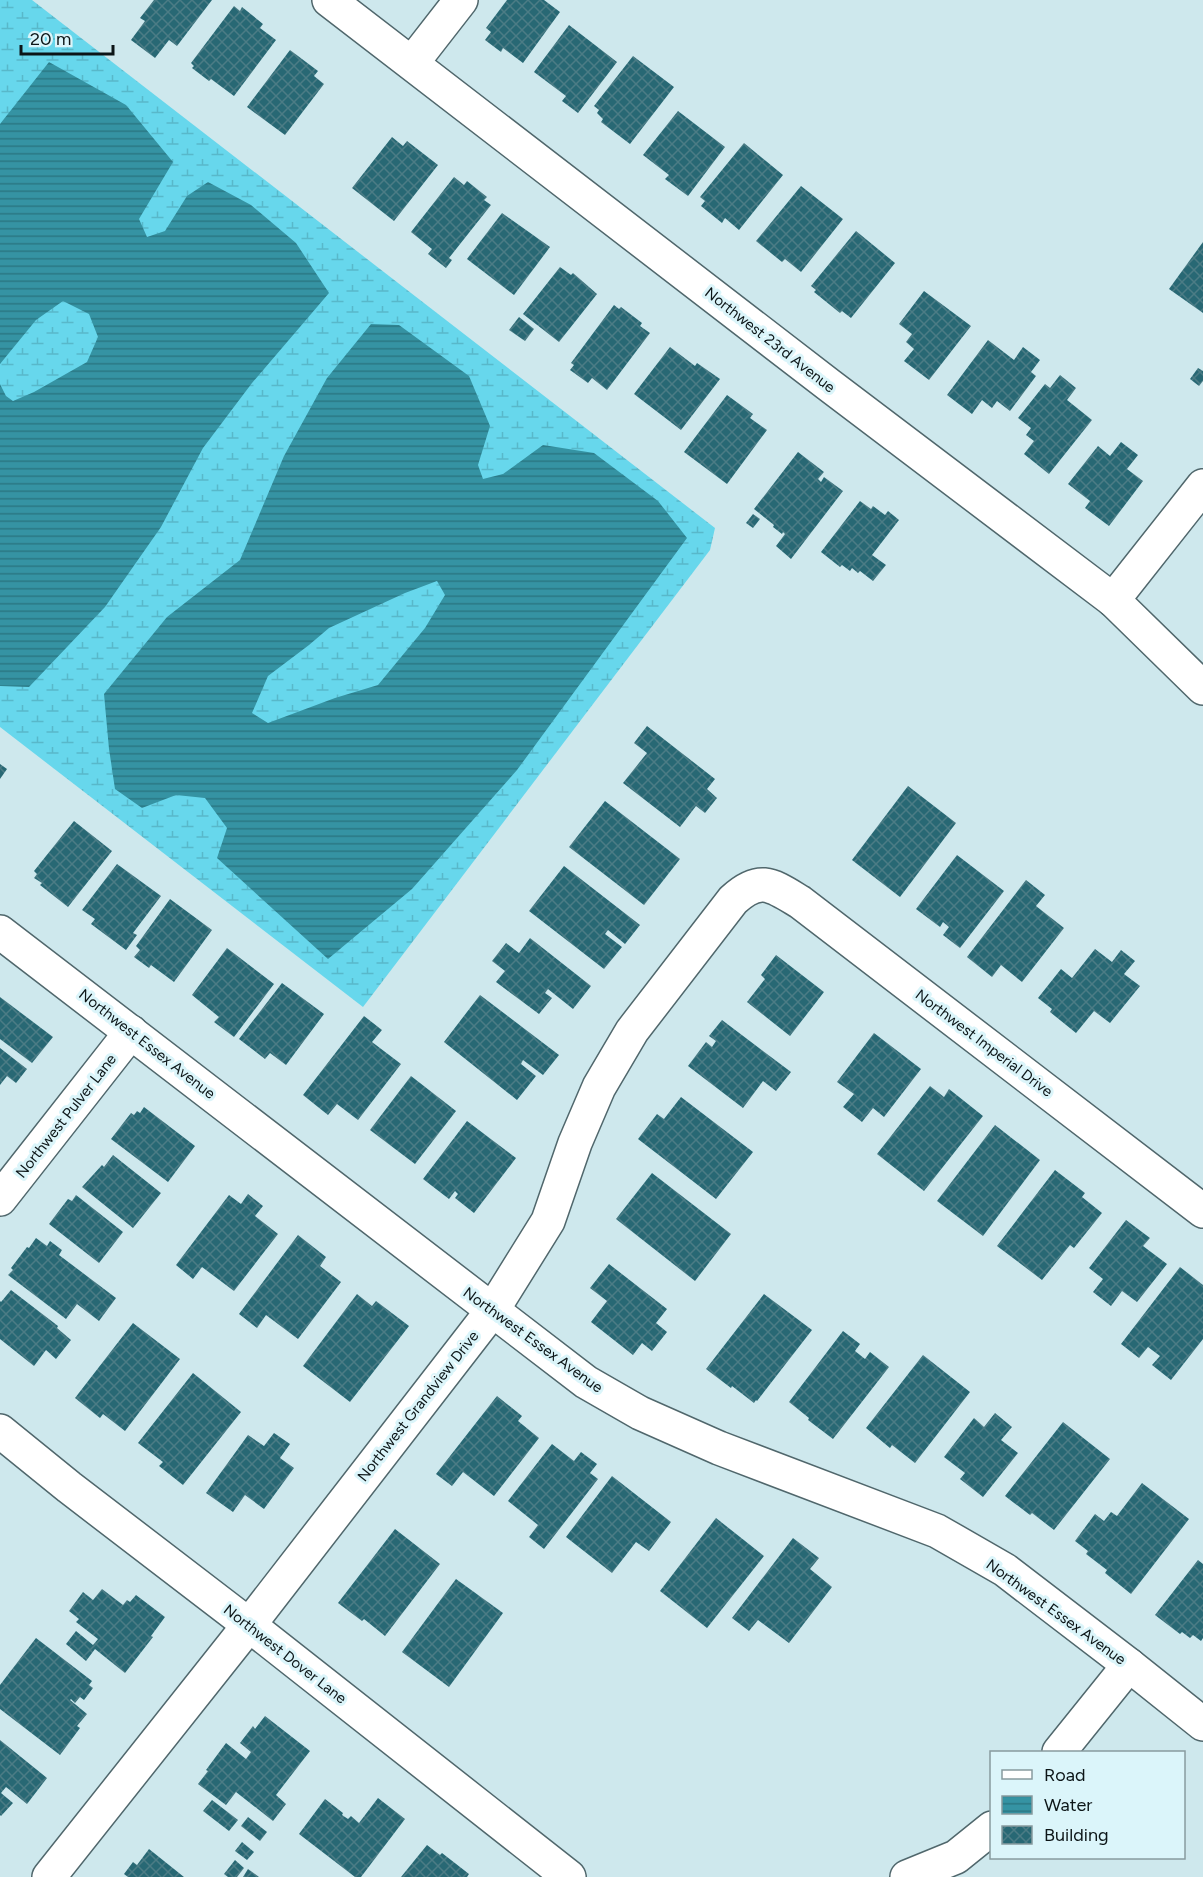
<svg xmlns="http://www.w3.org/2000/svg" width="1203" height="1877" font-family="Figtree,sans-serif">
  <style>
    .wetland { fill: url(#wetland-marsh) }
    .water { fill: url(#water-rules); fill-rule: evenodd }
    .building { fill: url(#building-cross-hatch) }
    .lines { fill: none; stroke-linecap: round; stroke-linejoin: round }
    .minor-casing { stroke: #50676c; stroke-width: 36 }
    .minor { stroke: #fff; stroke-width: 33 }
    .labels { text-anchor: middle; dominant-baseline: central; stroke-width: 6; stroke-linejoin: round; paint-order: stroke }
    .street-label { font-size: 15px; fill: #0c1517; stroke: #dbf5fa }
  </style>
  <defs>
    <pattern id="wetland-marsh" width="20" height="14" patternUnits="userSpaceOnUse" patternTransform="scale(1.5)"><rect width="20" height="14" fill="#67d7ec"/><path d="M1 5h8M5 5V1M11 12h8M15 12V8" fill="none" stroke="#58b8ca"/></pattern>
    <pattern id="water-rules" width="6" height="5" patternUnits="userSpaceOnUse" patternTransform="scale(1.5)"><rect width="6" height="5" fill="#3593a3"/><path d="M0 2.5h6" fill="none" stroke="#2b7784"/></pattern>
    <pattern id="building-cross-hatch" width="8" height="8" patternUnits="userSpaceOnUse" patternTransform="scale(1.5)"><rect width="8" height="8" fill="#286874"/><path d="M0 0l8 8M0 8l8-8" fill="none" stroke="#4c7c85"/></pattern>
  </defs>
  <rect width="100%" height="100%" fill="#cee8ed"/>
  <!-- wetland -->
  <path class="wetland" d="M0,0H32L715,528L710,550L363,1007L0,727Z"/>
  <!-- water -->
  <g class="water">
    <path d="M49,62L126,105L173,162L139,219L147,237L165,231L187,196L208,182L251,205L296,243L329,293L252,383L203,448L161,527L105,607L29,687L0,686V384L6,396L13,401L34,392L87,362L98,337L89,314L63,301L36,320L0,364V124Z"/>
    <path d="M371,324L399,325L469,376L490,426L478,465L483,479L503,474L543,445L594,453L658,501L687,538L517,770L412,889L328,959L217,858L227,828L205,798L176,795L142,808L115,789L109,749L104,694L167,617L240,560L284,456L327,378ZM437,581L445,595L425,628L378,685L335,698L268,723L252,713L268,676L309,645L329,628L405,593Z"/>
  </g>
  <!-- building -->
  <g class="building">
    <path d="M154,0H212L177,46L169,40L155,58L131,40L145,21L140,18Z"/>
    <path d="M507,0H544L560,12L523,63L503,48L501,52L485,40L491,32L486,28Z"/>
    <path d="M234,6L240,11L242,7L263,24L260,28L276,40L234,96L211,79L209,81L192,68L194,66L191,63Z"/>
    <path d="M569,25L617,62L578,113L562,101L566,96L534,72Z"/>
    <path d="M290,50L318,71L314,76L324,84L285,135L247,107Z"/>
    <path d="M633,56L674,87L630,144L601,122L603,119L597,113L599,110L594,106Z"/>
    <path d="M678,111L725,147L688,196L665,179L669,175L643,155Z"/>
    <path d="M392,137L403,146L407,141L438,165L394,221L352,188Z"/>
    <path d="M744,143L783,175L739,230L725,218L722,223L701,206L705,201L700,197Z"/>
    <path d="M454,177L464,185L467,181L487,197L484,200L491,205L449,258L452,260L446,268L428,254L432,249L411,232Z"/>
    <path d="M801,186L843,219L801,272L785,259L782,262L756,241Z"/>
    <path d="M502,213L550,247L514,295L467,259Z"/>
    <path d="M856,231L895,263L851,318L842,311L840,313L814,292L816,290L811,286Z"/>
    <path d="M1203,242V313L1169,289Z"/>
    <path d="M560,267L571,275L573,273L597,294L559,342L523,314Z"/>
    <path d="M924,291L971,326L929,380L904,361L914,349L906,342L912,334L899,324Z"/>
    <path d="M614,305L619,309L621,307L642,323L640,326L650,333L607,390L592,378L588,383L570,370L574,365L571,363Z"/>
    <path d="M519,317L534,329L525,341L509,330Z"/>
    <path d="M988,340L1014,360L1023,347L1040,360L1031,372L1036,376L1010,411L997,401L992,408L982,400L972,414L947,395Z"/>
    <path d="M670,347L695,366L697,363L720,379L681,430L634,394Z"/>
    <path d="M1198,368L1203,371V381L1199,386L1190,379Z"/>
    <path d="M1060,375L1076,388L1067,400L1092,420L1049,474L1024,454L1034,441L1026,435L1031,428L1018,418L1045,384L1050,388Z"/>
    <path d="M727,395L753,414L750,418L767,430L727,484L684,452Z"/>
    <path d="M1121,442L1138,455L1127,469L1143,481L1109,526L1085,508L1090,501L1068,484L1098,446L1110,456Z"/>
    <path d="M798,452L824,472L818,479L821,482L824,477L843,491L791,559L776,546L785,534L783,532L782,534L773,527L774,525L754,509Z"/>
    <path d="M860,501L871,509L873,506L885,515L888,511L899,520L872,555L886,565L873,581L860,571L858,573L852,568L850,571L842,565L840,567L821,552Z"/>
    <path d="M753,514L760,519L753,528L746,523Z"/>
    <path d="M647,726L715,779L707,789L717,798L705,813L696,806L680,827L623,783L647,753L634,743Z"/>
    <path d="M0,764L7,769L0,779Z"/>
    <path d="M908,786L956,823L900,897L852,860Z"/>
    <path d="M605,801L680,859L644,905L569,847Z"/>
    <path d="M74,821L112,851L68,907L40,885L42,883L34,878L37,874L34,871Z"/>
    <path d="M957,855L1004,891L960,948L943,935L949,927L943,922L940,927L916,909Z"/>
    <path d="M117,864L161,896L133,933L137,935L126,950L91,924L95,919L82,910Z"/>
    <path d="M564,866L640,925L625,944L608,930L605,934L622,947L604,969L529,911Z"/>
    <path d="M1026,880L1045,895L1036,906L1064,928L1022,982L1001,965L992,977L967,957Z"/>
    <path d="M170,899L212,930L174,982L151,965L149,968L134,957L140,950L136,946Z"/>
    <path d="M530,938L591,986L573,1009L548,989L545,993L552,998L539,1014L496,982L505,971L492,961L506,943L519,953Z"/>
    <path d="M227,948L274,984L234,1037L214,1022L219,1017L192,995Z"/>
    <path d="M1095,949L1112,962L1121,950L1135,961L1124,974L1140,986L1110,1023L1094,1011L1076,1033L1050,1012L1052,1009L1038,998L1061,969L1072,978Z"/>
    <path d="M776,955L824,992L790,1036L747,1002L765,979L761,975Z"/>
    <path d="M282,983L324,1014L286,1065L270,1053L265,1059L239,1039Z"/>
    <path d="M480,995L559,1055L543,1075L523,1060L521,1064L536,1076L517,1100L444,1042Z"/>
    <path d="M0,997L53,1037L32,1063L0,1039Z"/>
    <path d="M364,1016L382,1030L372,1042L401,1064L358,1120L337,1104L328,1115L303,1095Z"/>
    <path d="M722,1020L791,1072L776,1091L763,1081L743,1108L688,1066L706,1042L712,1047L716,1041L709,1036Z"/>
    <path d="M874,1033L921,1069L884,1117L873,1108L862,1122L843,1107L854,1094L837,1082Z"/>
    <path d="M0,1048L27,1069L16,1083L7,1076L0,1085Z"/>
    <path d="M411,1076L456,1111L415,1164L370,1130Z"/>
    <path d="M930,1086L944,1097L949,1089L983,1116L924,1191L877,1154Z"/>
    <path d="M681,1097L753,1152L716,1199L638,1139L657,1114L664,1119Z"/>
    <path d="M144,1107L195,1146L168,1182L111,1139L131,1113L134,1115L137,1111L140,1113Z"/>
    <path d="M467,1121L516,1158L474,1213L455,1198L458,1194L455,1191L449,1199L423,1179Z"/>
    <path d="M995,1125L1040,1160L983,1236L937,1201Z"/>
    <path d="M113,1155L161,1193L133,1228L82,1187L102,1165L104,1167Z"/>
    <path d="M1055,1170L1085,1193L1082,1197L1102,1213L1074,1248L1070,1245L1042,1280L997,1246Z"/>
    <path d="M652,1173L731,1234L695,1281L616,1219Z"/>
    <path d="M248,1194L263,1206L255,1216L278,1234L234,1291L202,1267L193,1279L176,1265L229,1195L241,1204Z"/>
    <path d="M76,1195L123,1232L99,1263L49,1224L68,1199L72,1201Z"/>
    <path d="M1126,1220L1150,1238L1143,1246L1167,1264L1137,1302L1122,1291L1111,1306L1093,1292L1103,1279L1089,1268Z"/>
    <path d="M298,1235L326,1257L320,1266L341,1282L298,1339L266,1315L257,1328L239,1314Z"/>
    <path d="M36,1238L47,1246L50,1241L62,1250L59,1255L116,1298L99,1321L77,1304L66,1319L8,1275L13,1270L11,1268L27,1247L29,1248Z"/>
    <path d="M609,1264L667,1309L656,1323L667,1332L652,1351L642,1343L633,1355L591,1322L607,1301L590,1288Z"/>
    <path d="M1180,1267L1203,1285V1339L1171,1380L1152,1365L1160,1356L1148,1347L1139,1358L1121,1344Z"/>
    <path d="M11,1290L58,1326L57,1328L71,1340L56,1359L46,1350L34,1366L0,1339V1301L1,1302Z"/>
    <path d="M357,1294L372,1306L376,1301L409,1326L350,1402L303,1366Z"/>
    <path d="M764,1294L812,1330L757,1401L756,1400L754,1403L732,1386L731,1388L706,1369Z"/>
    <path d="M133,1323L180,1359L125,1431L103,1414L100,1418L75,1398Z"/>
    <path d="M843,1331L860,1344L855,1351L865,1359L870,1352L889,1367L833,1439L808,1420L809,1418L789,1402Z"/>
    <path d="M923,1355L970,1392L915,1463L892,1445L890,1448L866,1428Z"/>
    <path d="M193,1373L241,1412L183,1485L159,1466L163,1462L138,1443Z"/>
    <path d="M497,1396L522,1416L518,1421L539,1438L494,1496L463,1472L452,1486L436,1474Z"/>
    <path d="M995,1413L1012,1427L1001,1440L1018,1453L983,1497L960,1479L965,1473L944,1457L974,1418L984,1427Z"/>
    <path d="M1063,1422L1110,1459L1054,1530L1032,1513L1030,1515L1005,1496Z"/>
    <path d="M274,1433L290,1444L280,1458L294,1468L264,1509L245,1495L233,1512L206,1493L248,1435L264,1446Z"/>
    <path d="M552,1444L574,1461L581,1452L597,1464L590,1473L598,1479L544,1549L529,1537L538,1525L508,1501Z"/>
    <path d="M612,1476L671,1522L649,1551L636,1542L612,1573L566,1537Z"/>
    <path d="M1142,1483L1189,1519L1131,1594L1105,1573L1107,1570L1086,1554L1088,1551L1075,1541L1095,1514L1104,1521L1111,1512L1117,1516Z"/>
    <path d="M716,1518L764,1556L707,1628L660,1591Z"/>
    <path d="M395,1529L440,1564L385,1636L364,1619L362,1621L338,1603Z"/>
    <path d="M793,1538L819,1558L810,1569L832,1587L789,1643L758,1620L749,1631L732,1618Z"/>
    <path d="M1198,1560L1203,1564V1638L1201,1641L1193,1635L1190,1638L1182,1632L1180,1634L1155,1615Z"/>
    <path d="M456,1579L503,1613L449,1687L402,1652Z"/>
    <path d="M102,1589L123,1605L127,1600L130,1602L136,1595L165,1617L151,1636L153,1637L125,1673L95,1649L86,1661L66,1644L76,1631L93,1645L98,1639L76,1622L79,1619L69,1611L83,1592L93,1600Z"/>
    <path d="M36,1638L92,1681L89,1685L93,1688L84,1700L80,1697L75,1703L71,1699L70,1700L87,1714L77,1726L80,1728L60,1755L0,1709V1685Z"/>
    <path d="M265,1716L310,1751L276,1795L286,1804L273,1821L236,1792L226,1805L198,1784L208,1771L206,1770L226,1743L246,1759L251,1752L240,1743L253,1726L255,1729Z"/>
    <path d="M0,1740L47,1778L27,1804L6,1787L1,1793L13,1803L1,1816L0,1815Z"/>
    <path d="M378,1798L405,1819L361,1877H355L299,1834L325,1799L343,1813L342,1815L348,1819L351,1816L359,1823Z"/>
    <path d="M212,1800L238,1820L229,1831L203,1811Z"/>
    <path d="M248,1817L267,1832L260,1841L241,1826Z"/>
    <path d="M242,1842L254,1852L247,1860L235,1851Z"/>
    <path d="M427,1845L440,1855L442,1853L469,1874L467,1877H401Z"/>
    <path d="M149,1849L184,1877H128L124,1874L133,1862L137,1865Z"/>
    <path d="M235,1860L244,1868L237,1877H228L224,1874Z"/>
    <path d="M248,1869L259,1877H243Z"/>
  </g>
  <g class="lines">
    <defs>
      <g id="minor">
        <path d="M329,0L829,385L1113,600L1203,688"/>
        <path d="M412,63L461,0"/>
        <path d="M1113,600L1203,486"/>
        <path d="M0,932L586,1382L640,1413L719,1448L937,1531L1005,1570L1129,1665L1203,1724"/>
        <path d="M0,1199L131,1032"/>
        <path d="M0,1431L69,1487L249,1625L569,1877"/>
        <path d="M1059,1752L1129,1665"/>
        <path d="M49,1877L249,1625L492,1311L548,1221L575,1143L599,1087L632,1031L733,900C760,875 772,885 800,902L1203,1211"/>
        <path d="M907,1877L956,1857L992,1828"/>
      </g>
    </defs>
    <!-- minor casing -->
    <use href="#minor" class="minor-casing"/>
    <!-- minor -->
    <use href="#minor" class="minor"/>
  </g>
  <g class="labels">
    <!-- street labels -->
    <g class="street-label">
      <text transform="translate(770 340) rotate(38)">Northwest 23rd Avenue</text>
      <text transform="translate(984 1043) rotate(37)">Northwest Imperial Drive</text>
      <text transform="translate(147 1044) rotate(38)">Northwest Essex Avenue</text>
      <text transform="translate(66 1116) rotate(-52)">Northwest Pulver Lane</text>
      <text transform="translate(533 1340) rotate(36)">Northwest Essex Avenue</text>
      <text transform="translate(418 1406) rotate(-52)">Northwest Grandview Drive</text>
      <text transform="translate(1056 1612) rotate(36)">Northwest Essex Avenue</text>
      <text transform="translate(285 1654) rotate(38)">Northwest Dover Lane</text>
    </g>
  </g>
  <!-- legend -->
  <rect x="990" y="1751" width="195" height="108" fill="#dbf5fa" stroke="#889b9f" stroke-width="1.5"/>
  <rect x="1002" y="1770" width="30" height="9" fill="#ffffff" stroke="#889b9f" stroke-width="1.5"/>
  <text x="1044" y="1781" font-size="18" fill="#0c1517">Road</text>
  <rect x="1002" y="1796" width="30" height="18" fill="url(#water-rules)" stroke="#889b9f" stroke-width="1.5"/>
  <text x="1044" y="1811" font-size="18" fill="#0c1517">Water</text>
  <rect x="1002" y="1826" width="30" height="18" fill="url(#building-cross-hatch)" stroke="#889b9f" stroke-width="1.5"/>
  <text x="1044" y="1841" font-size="18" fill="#0c1517">Building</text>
  <!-- scale -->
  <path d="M21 45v9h92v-9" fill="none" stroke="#0c1517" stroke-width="3"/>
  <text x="30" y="45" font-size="18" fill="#0c1517" stroke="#dbf5fa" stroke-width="4.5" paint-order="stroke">20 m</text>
</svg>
